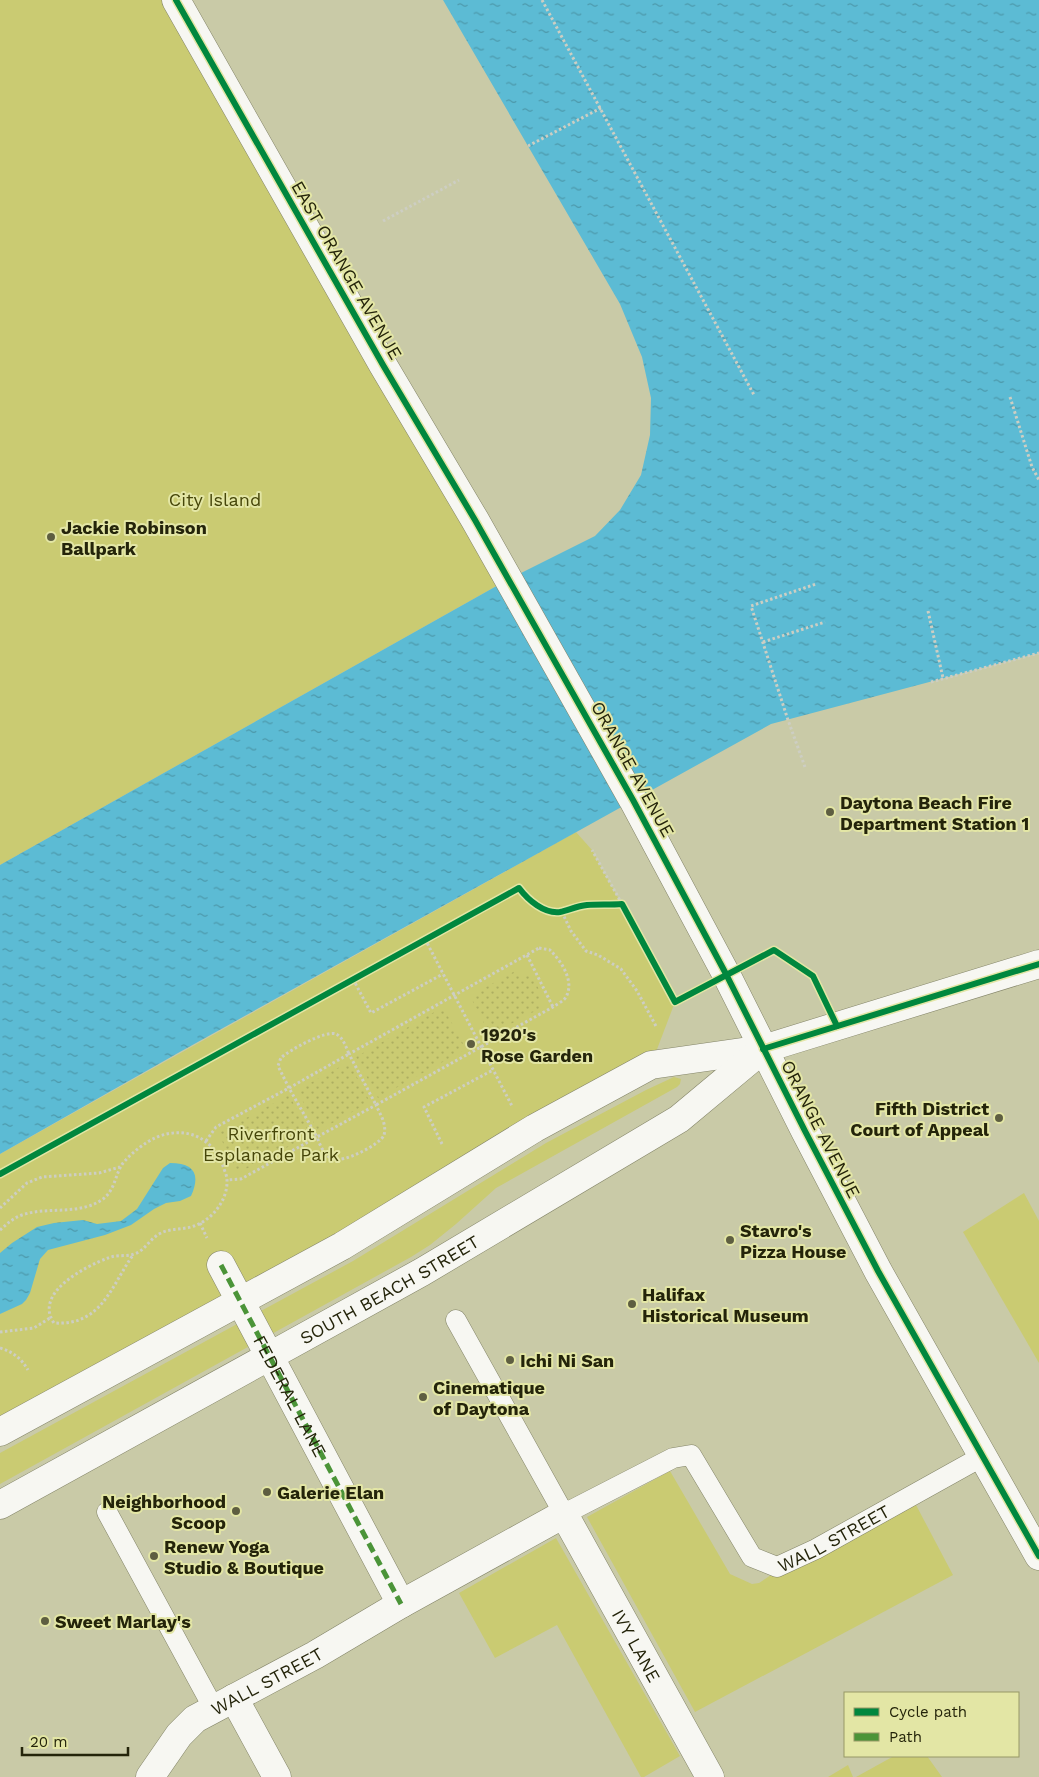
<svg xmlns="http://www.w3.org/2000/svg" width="1039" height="1777" font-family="'Work Sans',sans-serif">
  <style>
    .green { fill: #cacb72 }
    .garden { fill: url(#garden-dots) }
    .water { fill: url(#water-ripples) }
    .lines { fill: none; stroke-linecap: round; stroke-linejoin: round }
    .lane-casing { stroke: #838468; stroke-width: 21 }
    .street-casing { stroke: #838468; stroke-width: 29 }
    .secondary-casing { stroke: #838468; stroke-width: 29 }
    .path { stroke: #cdcec3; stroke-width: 3; stroke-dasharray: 2.5 2.5; stroke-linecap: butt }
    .lane { stroke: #f7f7f2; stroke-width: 20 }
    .street { stroke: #f7f7f2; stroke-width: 28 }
    .secondary { stroke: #f7f7f2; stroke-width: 28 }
    .quiet { stroke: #4b9438; stroke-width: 5; stroke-dasharray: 10 5; stroke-linecap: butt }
    .cycleway-casing { stroke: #e3e6a5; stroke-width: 9 }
    .cycleway { stroke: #00873e; stroke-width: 6 }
    .poi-dot { fill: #5e5e41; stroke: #e3e6a5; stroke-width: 2 }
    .labels { text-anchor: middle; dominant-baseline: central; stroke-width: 4; stroke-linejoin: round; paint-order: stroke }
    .street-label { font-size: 18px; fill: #24240a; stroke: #e3e6a5 }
    .park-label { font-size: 18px; fill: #464609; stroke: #e3e6a5 }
    .poi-label { font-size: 18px; font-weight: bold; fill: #24240a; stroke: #e3e6a5; text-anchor: start }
  </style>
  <defs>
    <pattern id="garden-dots" width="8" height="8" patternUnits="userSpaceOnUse" patternTransform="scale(1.25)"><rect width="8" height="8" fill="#cacb72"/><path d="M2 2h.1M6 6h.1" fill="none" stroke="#adae61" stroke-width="1.8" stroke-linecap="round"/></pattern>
    <pattern id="water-ripples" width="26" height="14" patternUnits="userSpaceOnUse" patternTransform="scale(1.25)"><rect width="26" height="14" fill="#5cbbd4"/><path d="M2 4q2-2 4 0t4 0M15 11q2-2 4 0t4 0" fill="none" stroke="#4c98aa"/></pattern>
  </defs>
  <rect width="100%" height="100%" fill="#c9caa7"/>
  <!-- green -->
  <g class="green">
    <path d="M0,0H176L509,579L0,865Z"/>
    <path d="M576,832L592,850L675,1002L651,1065L0,1432V1154Z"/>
    <path d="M674,1077L681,1079L680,1084L677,1087L496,1188L456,1224L430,1245L411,1257L0,1484V1453L353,1261L546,1143L646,1090Z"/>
    <path d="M1024,1193L1039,1221V1363L963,1232Z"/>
    <path d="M670,1471L730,1574L752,1584L759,1583L771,1575L822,1554L916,1505L953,1575L695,1712L587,1517Z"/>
    <path d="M556,1538L680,1756L644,1777H641L557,1625L495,1658L459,1593Z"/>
    <path d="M894,1756H927L942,1777H856Z"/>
    <path d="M848,1765L853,1777H828Z"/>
  </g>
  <!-- garden -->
  <g class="garden">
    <path d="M515,971L517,974L527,976L531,974L542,995L540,998L539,1009L490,1035L470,996Z"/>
    <path d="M443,1007L466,1049L378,1098L356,1057Z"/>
    <path d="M349,1062L370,1102L318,1131L297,1090Z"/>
    <path d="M289,1095L311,1135L238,1173L218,1133Z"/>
  </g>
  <!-- water -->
  <g class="water">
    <path d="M443,0H1039V653L771,724L178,1053L0,1154V865L509,579L595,536L620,510L641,475L650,435L651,398L642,357L620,304Z"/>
    <path d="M170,1163C194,1163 201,1174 191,1196L180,1201L166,1203L154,1209L131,1225L105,1235L48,1250L40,1259L30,1293L26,1300L22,1304L0,1314V1253L12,1243L37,1227L54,1223L83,1220L97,1224L121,1221L137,1209L163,1168Z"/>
  </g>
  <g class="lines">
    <defs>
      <g id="lane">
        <path id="s1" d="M456,1320L564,1514L673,1458L691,1455L752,1557L777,1567L816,1549L983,1456"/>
        <path d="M107,1512L214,1709"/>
      </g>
      <g id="street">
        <path d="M221,1265L401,1604"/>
        <path d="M234,1698L277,1777"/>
        <path id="s2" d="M150,1777L179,1735L195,1719L315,1655L401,1604L564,1514L710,1777"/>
      </g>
      <g id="secondary">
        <path d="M176,0L383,365L475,520L633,800L726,974L805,1131L878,1271L1039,1556"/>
        <path d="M0,1432L342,1246L535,1128L651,1065L763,1049L1039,964"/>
        <path id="s3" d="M0,1505L422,1272L679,1119L763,1049"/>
      </g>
    </defs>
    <!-- lane casing -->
    <use href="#lane" class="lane-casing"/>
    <!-- street casing -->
    <use href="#street" class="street-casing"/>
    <!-- secondary casing -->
    <use href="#secondary" class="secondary-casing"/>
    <!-- path -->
    <g class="path">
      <path d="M542,0L754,395"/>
      <path d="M528,146L601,108"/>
      <path d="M383,221L459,180"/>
      <path d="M1010,397L1032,467L1039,480"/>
      <path d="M928,611L943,678"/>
      <path d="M763,642L825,622"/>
      <path d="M931,682L1039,653"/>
      <path d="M805,767L788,720L751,606L816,584"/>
      <path d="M562,912L571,931L586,951L598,955L621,969L637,991L657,1028"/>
      <path d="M425,939L512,1106"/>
      <path d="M539,948L550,950C561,961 575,981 566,997C564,1001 557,1004 553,1007L376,1105L349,1054Z"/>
      <path d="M527,955L553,1007"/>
      <path d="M353,979L371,1013L443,974"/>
      <path d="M206,1141L216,1127L289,1088L278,1066C279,1063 280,1060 281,1058C289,1050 326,1030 336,1034C343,1037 346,1047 349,1054L289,1088L317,1137L376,1105C380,1114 387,1124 384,1135C380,1145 343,1163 333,1159C324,1156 320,1145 317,1137L241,1179L227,1180"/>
      <path d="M442,1144L424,1107L493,1070"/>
      <path d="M0,1174L519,888C528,900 544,914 560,912C569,910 577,906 587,905C598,904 610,905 622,904L592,850"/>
      <path d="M0,1208L27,1183L42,1177L99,1173L120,1167"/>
      <path d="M200,1223L207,1238"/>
      <path d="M0,1230C7,1224 13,1218 22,1215C48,1206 79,1216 103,1199C114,1191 115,1177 121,1166C126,1158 137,1149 146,1143C175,1124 210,1131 223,1166C224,1170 227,1175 227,1180C228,1200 212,1220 194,1226C183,1230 171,1228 161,1233C150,1238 145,1251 134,1254C127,1257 118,1254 108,1258C86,1266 33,1293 54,1323C102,1326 111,1286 133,1255"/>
      <path d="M0,1332L34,1328L50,1318"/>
      <path d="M0,1348C13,1352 21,1358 28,1370"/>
    </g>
    <!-- lane -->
    <use href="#lane" class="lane"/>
    <!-- street -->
    <use href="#street" class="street"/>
    <!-- secondary -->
    <use href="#secondary" class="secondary"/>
    <!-- quiet -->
    <path class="quiet" id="s4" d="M221,1265L401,1604"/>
    <defs>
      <g id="cycleway">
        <path d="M176,0L383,365L475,520L633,800L726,974L805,1131L878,1271L1039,1556"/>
        <path d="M763,1049L1039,964"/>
        <path d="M0,1174L519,888C528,900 544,914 560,912C569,910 577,906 587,905C598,904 610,905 622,904L675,1002L774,950L813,976L837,1026"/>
      </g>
    </defs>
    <!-- cycleway casing -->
    <use href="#cycleway" class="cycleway-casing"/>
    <!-- cycleway -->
    <use href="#cycleway" class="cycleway"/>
  </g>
  <!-- markers -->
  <g class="poi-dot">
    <circle cx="51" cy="537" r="5"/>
    <circle cx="830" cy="812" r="5"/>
    <circle cx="471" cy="1044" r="5"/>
    <circle cx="999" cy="1118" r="5"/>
    <circle cx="730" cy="1240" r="5"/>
    <circle cx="632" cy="1304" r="5"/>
    <circle cx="510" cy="1360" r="5"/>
    <circle cx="423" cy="1397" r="5"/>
    <circle cx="267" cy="1492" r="5"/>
    <circle cx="236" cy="1511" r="5"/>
    <circle cx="154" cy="1556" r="5"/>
    <circle cx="45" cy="1621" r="5"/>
  </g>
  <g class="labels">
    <!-- street labels -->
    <g class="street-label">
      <text transform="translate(347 270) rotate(60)">EAST ORANGE AVENUE</text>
      <text transform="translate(633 769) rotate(61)">ORANGE AVENUE</text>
      <text transform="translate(821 1129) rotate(63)">ORANGE AVENUE</text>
      <text stroke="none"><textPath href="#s3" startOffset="445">SOUTH BEACH STREET</textPath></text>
      <text stroke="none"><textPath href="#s4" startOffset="148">FEDERAL LANE</textPath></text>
      <text stroke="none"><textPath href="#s1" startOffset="572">WALL STREET</textPath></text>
      <text stroke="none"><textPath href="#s2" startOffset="646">IVY LANE</textPath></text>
      <text stroke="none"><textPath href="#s2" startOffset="155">WALL STREET</textPath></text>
    </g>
    <!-- park labels -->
    <g class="park-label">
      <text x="215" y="499">City Island</text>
      <text x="271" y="1133">Riverfront<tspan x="271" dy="21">Esplanade Park</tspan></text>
    </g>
    <!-- poi labels -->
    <g class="poi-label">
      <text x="61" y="527">Jackie Robinson<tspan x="61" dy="21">Ballpark</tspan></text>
      <text x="840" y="802">Daytona Beach Fire<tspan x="840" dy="21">Department Station 1</tspan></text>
      <text x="481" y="1034">1920's<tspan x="481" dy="21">Rose Garden</tspan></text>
      <text x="989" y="1108" text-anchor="end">Fifth District<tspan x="989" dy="21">Court of Appeal</tspan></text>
      <text x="740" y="1230">Stavro's<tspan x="740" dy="21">Pizza House</tspan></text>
      <text x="642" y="1294">Halifax<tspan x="642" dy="21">Historical Museum</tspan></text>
      <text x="520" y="1360">Ichi Ni San</text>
      <text x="433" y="1387">Cinematique<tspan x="433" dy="21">of Daytona</tspan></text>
      <text x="277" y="1492">Galerie Elan</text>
      <text x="226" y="1501" text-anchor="end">Neighborhood<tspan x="226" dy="21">Scoop</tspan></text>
      <text x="164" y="1546">Renew Yoga<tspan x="164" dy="21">Studio &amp; Boutique</tspan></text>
      <text x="55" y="1621">Sweet Marlay's</text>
    </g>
  </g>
  <!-- legend -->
  <rect x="844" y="1692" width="175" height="65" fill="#e3e6a5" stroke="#979867"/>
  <rect x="854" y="1708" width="25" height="8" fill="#00873e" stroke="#979867"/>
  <text x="889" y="1717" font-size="15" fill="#24240a">Cycle path</text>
  <rect x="854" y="1733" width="25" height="8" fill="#4b9438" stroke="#979867"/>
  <text x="889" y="1742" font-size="15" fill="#24240a">Path</text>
  <!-- scale -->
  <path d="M22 1747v8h106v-8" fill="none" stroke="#24240a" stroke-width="2.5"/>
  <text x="30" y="1747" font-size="15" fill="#24240a" stroke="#e3e6a5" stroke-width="4" paint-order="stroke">20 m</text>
</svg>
